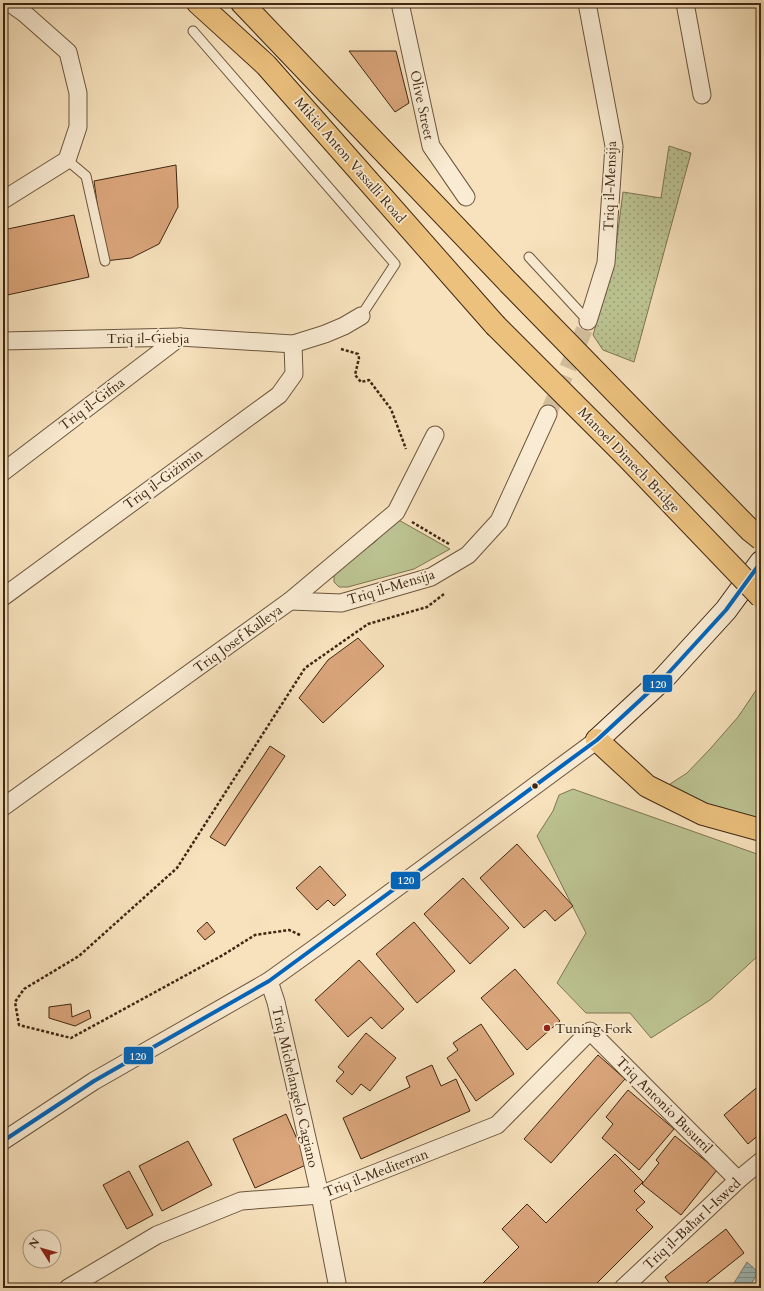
<svg xmlns="http://www.w3.org/2000/svg" width="764" height="1291" font-family="Cardo,serif">
  <style>
    .grass { fill: #bcc392; stroke: #7e7552 }
    .garden { fill: url(#garden-dots); stroke: #7e7552 }
    .water { fill: url(#water-rules); stroke: #7a8077 }
    .building { fill: #daa57b; stroke: #3f2712 }
    .lines { fill: none; stroke-linecap: round; stroke-linejoin: round }
    .minor-tunnel { stroke: #d2bd9b; stroke-width: 17; stroke-dasharray: 17 8; stroke-linecap: butt }
    .service-casing { stroke: #6d563d; stroke-width: 11 }
    .minor-casing { stroke: #6d563d; stroke-width: 19 }
    .secondary-casing { stroke: #3f2712; stroke-width: 24 }
    .trunk-casing { stroke: #3f2712; stroke-width: 24 }
    .path { stroke: #3f2712; stroke-width: 2.5; stroke-dasharray: 3 2; stroke-linecap: butt }
    .service { stroke: #faecd4; stroke-width: 9 }
    .minor { stroke: #faecd4; stroke-width: 17 }
    .secondary { stroke: #faecd4; stroke-width: 22 }
    .trunk { stroke: #ecc17e; stroke-width: 22 }
    .trunk-bridge-casing { stroke: #3f2712; stroke-width: 24; stroke-linecap: butt }
    .trunk-bridge { stroke: #ecc17e; stroke-width: 22 }
    .bus-1-casing { stroke: #faecd4; stroke-width: 7 }
    .bus-1 { stroke: #0065bd; stroke-width: 4 }
    .bus-dot { fill: #3f2712; stroke: #faecd4; stroke-width: 1.5 }
    .poi-dot { fill: #8f2418; stroke: #faecd4; stroke-width: 1.5 }
    .labels { text-anchor: middle; dominant-baseline: central; stroke-width: 3.5; stroke-linejoin: round; paint-order: stroke }
    .street-label { font-size: 14px; fill: #3f2712; stroke: #faecd4 }
    .poi-label { font-size: 14px; fill: #3f2712; stroke: #faecd4; text-anchor: start }
    .line-badge { stroke: #faecd4; stroke-width: 1.5 }
    .badge-label { font-size: 11px; text-anchor: middle; font-weight: bold; fill: #fff }
  </style>
  <defs>
    <pattern id="garden-dots" width="8" height="8" patternUnits="userSpaceOnUse"><rect width="8" height="8" fill="#bcc392"/><path d="M2 2h.1M6 6h.1" fill="none" stroke="#9a9e76" stroke-width="1.8" stroke-linecap="round"/></pattern>
    <pattern id="water-rules" width="6" height="5" patternUnits="userSpaceOnUse"><rect width="6" height="5" fill="#a1bcbb"/><path d="M0 2.5h6" fill="none" stroke="#859997"/></pattern>
  </defs>
  <rect width="100%" height="100%" fill="#f7e2bd"/>
  <filter id="stains"><feTurbulence type="fractalNoise" baseFrequency=".005" numOctaves="4"/><feColorMatrix values="0 0 0 0 .2 0 0 0 0 .09 0 0 0 0 .02 0 0 0 .5 -.17"/></filter>
  <radialGradient id="worn" r=".72"><stop offset=".6" stop-color="#630" stop-opacity="0"/><stop offset="1" stop-color="#630" stop-opacity=".3"/></radialGradient>
  <!-- grass -->
  <g class="grass">
    <path d="M397,519L450,549L414,569L348,587H339L334,582V576L338,569L375,542Z"/>
    <path d="M761,683V824L665,790L670,784L687,773L710,749L738,717Z"/>
    <path d="M573,789L757,854H761V953L710,1000L651,1038L630,1013H586L557,983L586,933L537,836L553,811L559,795Z"/>
  </g>
  <!-- garden -->
  <path class="garden" d="M669,146L691,153L634,362L603,350L593,335L613,269L623,192L661,198Z"/>
  <!-- water -->
  <path class="water" d="M747,1262L758,1272L749,1288H731Z"/>
  <!-- building -->
  <g class="building">
    <path d="M349,51H396L409,103L395,112Z"/>
    <path d="M176,165L178,207L159,244L131,258L105,261L94,181Z"/>
    <path d="M74,215L89,277L3,296V230Z"/>
    <path d="M358,638L384,666L323,723L299,698L328,660Z"/>
    <path d="M270,746L285,756L225,846L210,837Z"/>
    <path d="M517,844L573,906L555,921L545,910L524,928L480,878Z"/>
    <path d="M320,866L346,895L334,906L328,900L317,910L296,888Z"/>
    <path d="M463,878L509,928L470,964L424,914Z"/>
    <path d="M207,922L215,932L205,940L197,931Z"/>
    <path d="M414,922L455,971L417,1003L376,954Z"/>
    <path d="M359,960L404,1009L382,1029L371,1017L348,1037L315,1000Z"/>
    <path d="M515,969L560,1021L527,1050L481,998Z"/>
    <path d="M71,1004L72,1017L89,1010L91,1018L75,1026L49,1018V1007Z"/>
    <path d="M481,1024L514,1074L476,1101L447,1058L458,1050L453,1043Z"/>
    <path d="M366,1033L396,1058L370,1091L361,1084L352,1095L336,1081L344,1072L338,1067Z"/>
    <path d="M598,1055L625,1079L551,1163L524,1139Z"/>
    <path d="M432,1065L441,1086L456,1079L470,1111L361,1159L343,1118L410,1087L406,1077Z"/>
    <path d="M761,1084V1133L748,1144L724,1115Z"/>
    <path d="M628,1090L674,1129L639,1170L602,1138L613,1124L606,1117Z"/>
    <path d="M286,1114L308,1164L255,1188L233,1139Z"/>
    <path d="M675,1136L717,1170L681,1215L642,1184L659,1163L656,1160Z"/>
    <path d="M188,1141L212,1185L162,1211L139,1166Z"/>
    <path d="M615,1154L643,1182L634,1191L645,1202L636,1210L653,1227L592,1288H478L519,1247L502,1229L527,1204L546,1223Z"/>
    <path d="M129,1171L153,1215L127,1229L103,1185Z"/>
    <path d="M726,1229L744,1253L700,1288H673L665,1277Z"/>
  </g>
  <g class="lines">
    <!-- minor-tunnel -->
    <path class="minor-tunnel" d="M548,414L588,321"/>
    <defs>
      <g id="service">
        <path d="M193,31L395,264L361,316"/>
        <path d="M67,160L86,176L105,261"/>
        <path d="M529,257L588,321"/>
      </g>
      <g id="minor">
        <path d="M400,3L431,146L466,197"/>
        <path d="M587,3L614,146L606,263L588,321"/>
        <path d="M685,3L702,95"/>
        <path d="M3,200L67,160L78,127V93L68,52L24,13L10,3"/>
        <path d="M3,341L180,337L293,344L325,334L344,326L361,316"/>
        <path d="M3,472L180,337"/>
        <path d="M3,597L279,395L294,374L293,344"/>
        <path d="M290,601L341,603L431,577L468,555L499,521L548,414"/>
        <path d="M3,807L290,601L396,512L435,435"/>
        <path d="M269,981L276,1002L320,1195L338,1288"/>
        <path d="M3,1141L94,1081L269,981L322,943L597,740"/>
        <path d="M68,1288L157,1235L241,1201L320,1195L497,1125L590,1031L738,1180"/>
        <path d="M623,1288L738,1180L761,1161"/>
      </g>
      <path id="secondary" d="M597,740L663,679L726,610L761,562"/>
      <g id="trunk">
        <path d="M198,3L266,65L495,325"/>
        <path d="M242,3L509,283"/>
        <path d="M597,740L647,786L703,814L761,830"/>
      </g>
    </defs>
    <!-- service casing -->
    <use href="#service" class="service-casing"/>
    <!-- minor casing -->
    <use href="#minor" class="minor-casing"/>
    <!-- secondary casing -->
    <use href="#secondary" class="secondary-casing"/>
    <!-- trunk casing -->
    <use href="#trunk" class="trunk-casing"/>
    <!-- path -->
    <g class="path">
      <path d="M341,349L358,354L359,358L355,375L361,382L369,380L391,409L406,449"/>
      <path d="M412,522L449,544"/>
      <path d="M300,935L289,930L255,935L223,955L71,1038L19,1025L15,1002L24,989L79,956L177,868L305,668L368,624L427,607L444,594"/>
    </g>
    <!-- service -->
    <use href="#service" class="service"/>
    <!-- minor -->
    <use href="#minor" class="minor"/>
    <!-- secondary -->
    <use href="#secondary" class="secondary"/>
    <!-- trunk -->
    <use href="#trunk" class="trunk"/>
    <defs>
      <g id="trunk-bridge">
        <path d="M509,283L751,531L761,539"/>
        <path d="M495,325L627,457L761,597"/>
      </g>
    </defs>
    <!-- trunk-bridge casing -->
    <use href="#trunk-bridge" class="trunk-bridge-casing"/>
    <!-- trunk-bridge -->
    <use href="#trunk-bridge" class="trunk-bridge"/>
    <defs>
      <path id="bus-1" d="M3,1141L94,1081L269,981L597,740L663,679L726,610L761,562"/>
    </defs>
    <!-- bus-1 casing -->
    <use href="#bus-1" class="bus-1-casing"/>
    <!-- bus-1 -->
    <use href="#bus-1" class="bus-1"/>
  </g>
  <!-- markers -->
  <circle class="bus-dot" cx="535" cy="786" r="3.5"/>
  <circle class="poi-dot" cx="547" cy="1028" r="4"/>
  <g class="labels">
    <!-- street labels -->
    <g class="street-label">
      <text transform="translate(422 105) rotate(78)">Olive Street</text>
      <text transform="translate(350 160) rotate(49)">Mikiel Anton Vassalli Road</text>
      <text transform="translate(610 186) rotate(-88)">Triq il-Mensija</text>
      <text x="148" y="338">Triq il-Ǵiebja</text>
      <text transform="translate(92 404) rotate(-37)">Triq il-Ġifna</text>
      <text transform="translate(629 460) rotate(46)">Manoel Dimech Bridge</text>
      <text transform="translate(163 479) rotate(-36)">Triq il-Giżimin</text>
      <text transform="translate(391 587) rotate(-17)">Triq il-Mensija</text>
      <text transform="translate(238 639) rotate(-36)">Triq Josef Kalleya</text>
      <text transform="translate(295 1087) rotate(77)">Triq Michelangelo Cagiano</text>
      <text transform="translate(664 1105) rotate(45)">Triq Antonio Busuttil</text>
      <text transform="translate(376 1173) rotate(-21)">Triq il-Mediterran</text>
      <text transform="translate(692 1224) rotate(-43)">Triq il-Baħar l-Iswed</text>
    </g>
    <!-- poi labels -->
    <g class="poi-label">
      <text x="555" y="1028">Tuning Fork</text>
    </g>
  </g>
  <g class="line-badge">
    <rect x="642" y="674" width="31" height="19" rx="4" fill="#0065bd"/>
    <rect x="390" y="871" width="31" height="19" rx="4" fill="#0065bd"/>
    <rect x="123" y="1046" width="31" height="19" rx="4" fill="#0065bd"/>
  </g>
  <g class="badge-label">
    <text x="658" y="688">120</text>
    <text x="406" y="884">120</text>
    <text x="138" y="1060">120</text>
  </g>
  <!-- margin -->
  <rect width="764" height="1291" fill="none" stroke="#f7e2bd" stroke-width="16"/>
  <rect x="4" y="4" width="756" height="1283" fill="none" stroke="#3f2712" stroke-width="2"/>
  <rect x="8" y="8" width="748" height="1275" fill="none" stroke="#3f2712"/>
  <!-- north arrow -->
  <g transform="translate(42 1249) rotate(307)"><circle r="19" fill="#faecd4" stroke="#af9d86"/>
  <path d="M0-3L7 15L0 10L-7 15Z" fill="#8f2418"/>
  <text y="-6" font-size="11" font-weight="bold" text-anchor="middle" fill="#3f2712">N</text>
  </g>
  <rect width="100%" height="100%" filter="url(#stains)"/>
  <rect width="100%" height="100%" fill="url(#worn)"/>
</svg>
